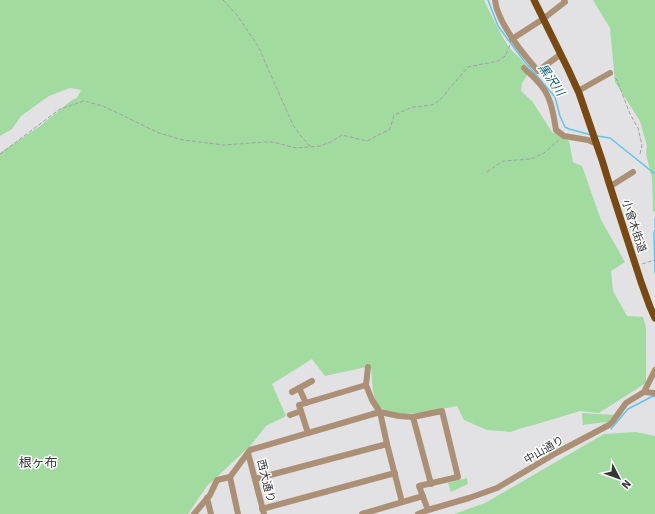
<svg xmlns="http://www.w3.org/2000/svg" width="655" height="514" font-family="Signika,'Noto Sans JP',sans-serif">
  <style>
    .green { fill: #a1dba0 }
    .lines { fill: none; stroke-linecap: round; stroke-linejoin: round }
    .stream { stroke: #61c4eb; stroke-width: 1.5 }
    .path { stroke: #a1a1a2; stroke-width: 1; stroke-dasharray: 4 2; stroke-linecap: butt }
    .minor { stroke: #ab9076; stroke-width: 6 }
    .major { stroke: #784a13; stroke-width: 7 }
    .labels { text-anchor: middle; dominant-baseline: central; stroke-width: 3; stroke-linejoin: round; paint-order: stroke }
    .street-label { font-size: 11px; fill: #353636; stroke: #fff }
    .water-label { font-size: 12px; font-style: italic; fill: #095d77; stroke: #fff }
    .quarter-label { font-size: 13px; fill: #353636; stroke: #fff }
  </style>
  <rect width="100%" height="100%" fill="#e2e2e4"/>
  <!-- green -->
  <g class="green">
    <path d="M0,0H484L494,21L506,43L514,53L519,57L530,71L522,83L521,91L532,101L552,132L569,141L573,162L582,166L601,220L625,262L611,271L613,291L627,316L643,317L646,327V383L599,413L580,411L537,424L522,428L510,432L501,431L487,430L464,420L457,406C436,410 405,418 386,410C384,409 382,409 380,408C372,401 372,376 371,366L325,376L312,359L272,384L286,416L266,426L251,445L207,486L188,514H0V153L40,126L72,100L77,98L81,90L70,88L49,96L21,116L12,129L0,136Z"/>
    <path d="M593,0H655V211L653,212L652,178L646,154L647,146L640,121L615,82L610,28Z"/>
    <path d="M582,413L614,415L608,422L597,423L583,425Z"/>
    <path d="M636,432L655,436V514H454L485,503L604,434Z"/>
    <path d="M467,478L468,484L451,492L448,483Z"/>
  </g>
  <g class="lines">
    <!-- stream -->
    <g class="stream">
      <path d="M488,0L498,26L524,61L555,97L560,116L565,127L569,129L591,135"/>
      <path d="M597,136L610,138L655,174"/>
      <path d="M655,219V227"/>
      <path d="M655,230L654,233L655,273"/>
      <path d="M611,429L628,409L653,396L655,397"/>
    </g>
    <!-- path -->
    <g class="path">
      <path d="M223,0L237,15L258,46L293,125L300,135L310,146"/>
      <path d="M615,78L617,80L630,114L638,128L642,145L640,154"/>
      <path d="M0,154L60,109L84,101L103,106L159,133L183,140L224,145L265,142H273L296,148L320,146L331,142L342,135L367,141L390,129L394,115L413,107L432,105L437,102L444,96L449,89L468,67L498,61L505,56L510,45"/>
      <path d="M487,172L503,161L531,159L544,153L559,140"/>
      <path d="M642,264L655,260"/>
    </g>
    <!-- minor -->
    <g class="minor">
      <path d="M495,0C496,4 496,8 498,12C506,33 523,54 538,71L561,54"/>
      <path d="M512,39L543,19L565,2L564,0"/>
      <path d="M524,68C529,73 534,77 538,82C551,95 553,112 556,130L564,136L588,140L597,144"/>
      <path d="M578,91L610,73"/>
      <path d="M610,186L614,184L633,172"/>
      <path d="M368,367L366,385L372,400L380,412L399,416L413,417L442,411L458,477L419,486L428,510"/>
      <path d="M299,388L306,403"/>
      <path d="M292,392L312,381"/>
      <path d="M644,392L655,393"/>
      <path d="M290,415L301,411"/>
      <path d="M413,417L431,484"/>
      <path d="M308,433L299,405L366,385"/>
      <path d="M248,453L264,514"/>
      <path d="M230,477L238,514"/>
      <path d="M255,479L387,444"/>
      <path d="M207,498L211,514"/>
      <path d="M262,509L395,473"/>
      <path d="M194,514L210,495L217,480L230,477L250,450L380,412L387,444L402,502"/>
      <path d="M362,514L423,496"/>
      <path d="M418,514L428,510L469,498L497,488L556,453L609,425L613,421L626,403L644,392L655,370"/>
    </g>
    <!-- major -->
    <path class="major" d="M534,0L568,69L579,93L602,160L609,183L641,282L650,307L655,318"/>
  </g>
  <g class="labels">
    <!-- street labels -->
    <g class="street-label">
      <text transform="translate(634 226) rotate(72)">小曾木街道</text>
      <text transform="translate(544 450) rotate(-30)">中山通り</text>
      <text transform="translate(266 481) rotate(76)">西大通り</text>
    </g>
    <!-- water labels -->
    <g class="water-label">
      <text transform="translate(551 80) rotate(55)">黒沢川</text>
    </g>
    <!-- quarter labels -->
    <g class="quarter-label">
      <text x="38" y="463">根ヶ布</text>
    </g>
  </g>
  <!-- north arrow -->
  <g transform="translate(619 478) rotate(131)" stroke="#ffffff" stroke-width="3" paint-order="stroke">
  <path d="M0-3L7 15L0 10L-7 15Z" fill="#353636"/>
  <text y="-6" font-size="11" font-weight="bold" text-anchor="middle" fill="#353636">N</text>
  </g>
</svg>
